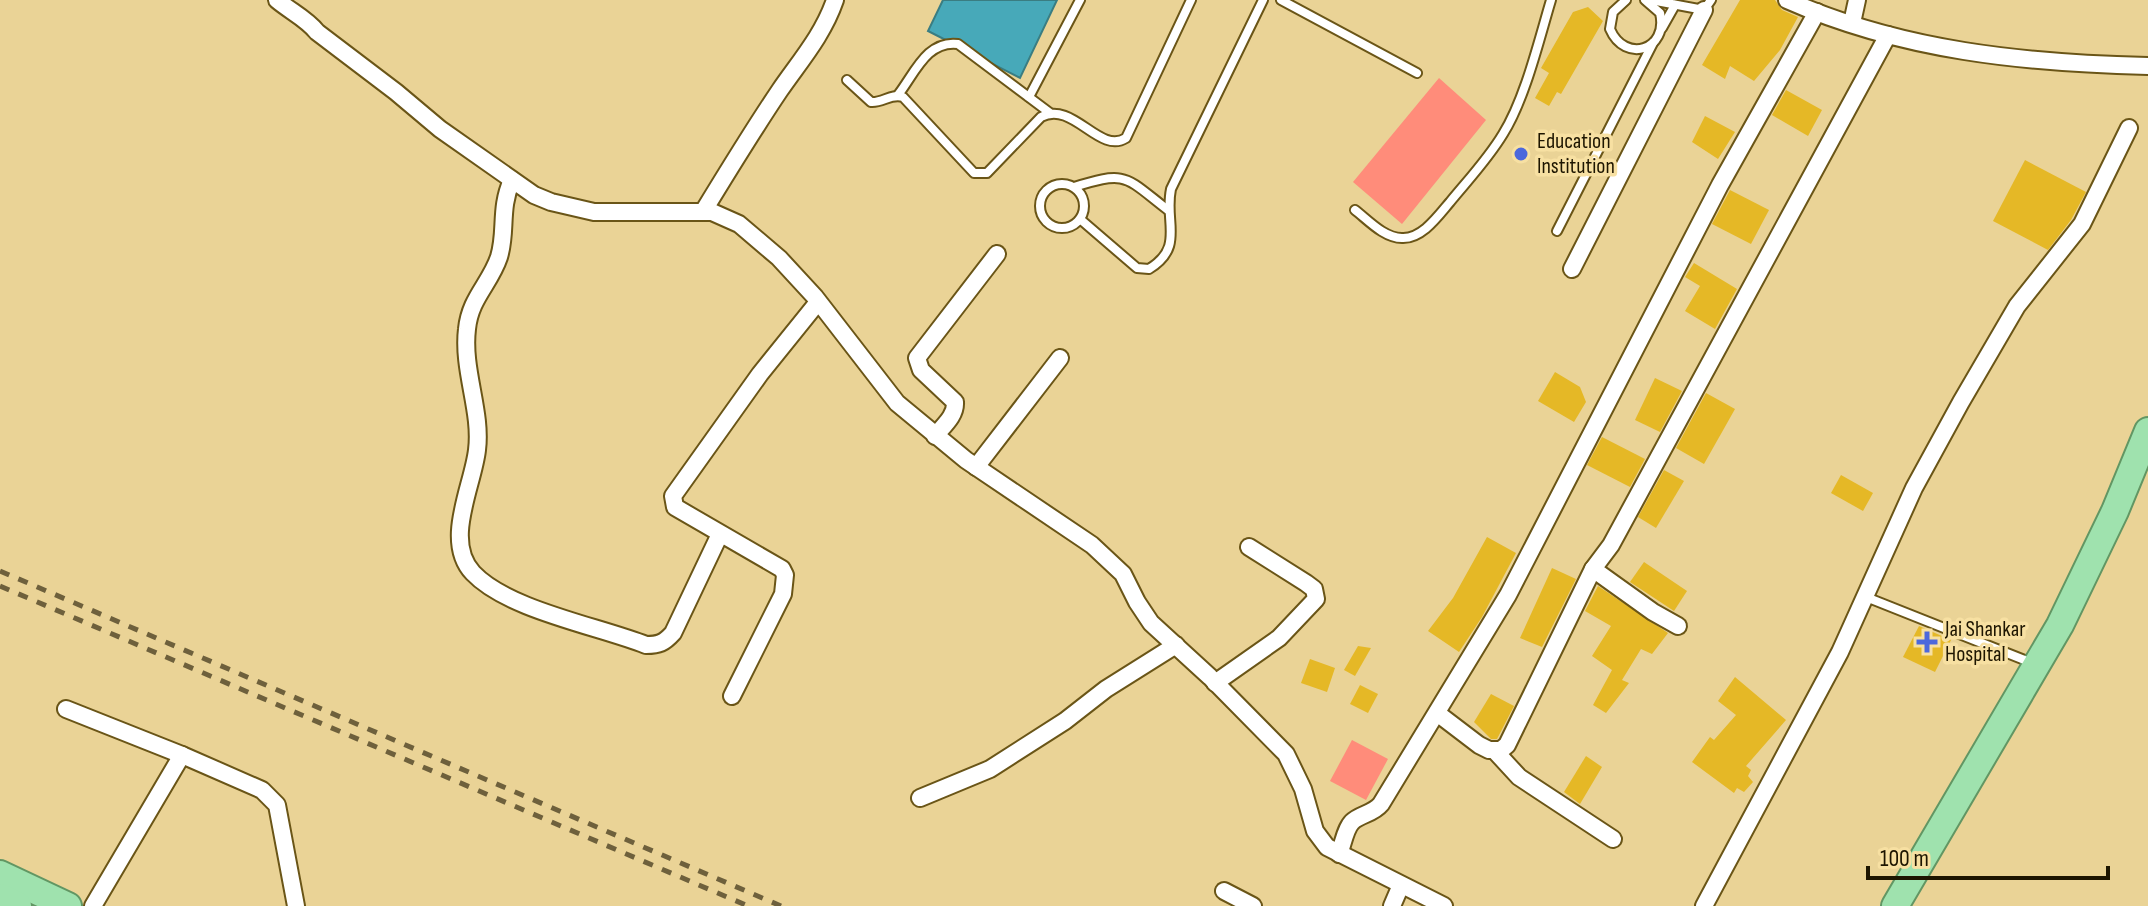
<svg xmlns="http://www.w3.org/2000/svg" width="2148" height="906" font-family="'Sofia Sans Condensed',sans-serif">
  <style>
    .green { fill: #ff8c7a }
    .water { fill: #47a9b9; stroke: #3a7d82; stroke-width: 2 }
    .building { fill: #e5b826 }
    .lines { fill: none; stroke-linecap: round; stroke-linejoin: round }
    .service-casing { stroke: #6a5517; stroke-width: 12 }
    .minor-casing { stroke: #6a5517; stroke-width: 20 }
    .trunk-casing { stroke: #629663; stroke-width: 30 }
    .service { stroke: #fff; stroke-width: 8 }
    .minor { stroke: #fff; stroke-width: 16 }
    .trunk { stroke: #9fe2ae; stroke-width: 26 }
    .rail { stroke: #6e603c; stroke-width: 5; stroke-dasharray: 10 10; stroke-linecap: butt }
    .poi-dot { fill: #4c68dc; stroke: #f7e0a2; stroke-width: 3 }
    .labels { text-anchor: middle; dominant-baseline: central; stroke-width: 7; stroke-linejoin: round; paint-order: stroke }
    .poi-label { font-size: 22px; fill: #1d1500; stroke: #f7e0a2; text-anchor: start }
  </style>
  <rect width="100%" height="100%" fill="#ead396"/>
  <!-- green -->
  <g class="green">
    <path d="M1439,78L1486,120L1402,224L1353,182Z"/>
    <path d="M1352,740L1388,759L1366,800L1330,781Z"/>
  </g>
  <!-- water -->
  <path class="water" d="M943,0H1057L1020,78L928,31Z"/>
  <!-- building -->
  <g class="building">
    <path d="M1740,0H1775L1782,10L1798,17L1780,50L1754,81L1730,66L1725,79L1702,65Z"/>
    <path d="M1588,7L1603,21L1561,94L1557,92L1549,106L1535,98L1549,73L1541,68L1573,12Z"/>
    <path d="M1786,90L1822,110L1808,136L1772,115Z"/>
    <path d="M1705,116L1735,132L1718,159L1692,142Z"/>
    <path d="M2025,160L2086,192L2071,220L2048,250L1993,221Z"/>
    <path d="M1730,190L1769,210L1751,244L1712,224Z"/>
    <path d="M1694,263L1737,289L1715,329L1685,311L1700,286L1685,277Z"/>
    <path d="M1555,372L1580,387L1586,402L1574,422L1538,401Z"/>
    <path d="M1655,378L1682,391L1660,432L1635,420Z"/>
    <path d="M1706,393L1735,409L1704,464L1676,448Z"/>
    <path d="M1602,437L1645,459L1630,487L1587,465Z"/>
    <path d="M1664,470L1684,481L1656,528L1638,517Z"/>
    <path d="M1841,475L1873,493L1863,511L1831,493Z"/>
    <path d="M1487,537L1516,553L1482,617L1459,652L1428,631L1453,598Z"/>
    <path d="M1644,562L1687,591L1674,611L1630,582Z"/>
    <path d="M1552,568L1576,579L1542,647L1520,638Z"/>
    <path d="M1598,586L1668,633L1652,654L1641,649L1622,680L1629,683L1606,713L1593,705L1612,670L1592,656L1611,626L1585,611Z"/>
    <path d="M1919,626L1951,640L1935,672L1903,657Z"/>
    <path d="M1358,646L1371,648L1355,676L1344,670Z"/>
    <path d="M1310,659L1335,668L1327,692L1301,683Z"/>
    <path d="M1735,677L1786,720L1746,766L1751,770L1748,776L1753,782L1744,792L1737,788L1734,793L1692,762L1710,737L1714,740L1736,715L1718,701Z"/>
    <path d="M1360,685L1378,694L1368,713L1350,704Z"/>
    <path d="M1491,694L1514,706L1497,739H1491L1474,722Z"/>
    <path d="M1586,756L1602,767L1580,804L1564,792Z"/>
  </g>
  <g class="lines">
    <defs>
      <g id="service">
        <path d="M1281,0L1417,73"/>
        <path d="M1626,0L1613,12L1610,29C1625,64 1669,50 1660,13L1645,0"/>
        <path d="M1651,0L1704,10L1711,0"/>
        <path d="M1662,28L1675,5"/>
        <path d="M847,80L871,102C883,103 891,93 903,97L974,173H987L1041,117C1073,100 1099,155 1126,138L1191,0"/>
        <path d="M898,95C915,73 927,40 958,44L1050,113"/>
        <path d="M1029,97L1080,0"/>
        <circle cx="1062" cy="206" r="22"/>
        <path d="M1074,187C1128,170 1125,177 1168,210"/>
        <path d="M1355,210C1368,220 1384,238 1402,238C1422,239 1438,216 1450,202C1468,180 1488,159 1503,134C1525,99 1539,40 1551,0"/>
        <path d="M1080,219L1137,268L1149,269C1185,247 1164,222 1171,189L1263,0"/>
        <path d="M1557,231L1653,43"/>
        <path d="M1866,597L2032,663"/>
      </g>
      <g id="minor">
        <path d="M277,0C290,11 307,19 317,32L396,92L440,129L534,195L551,202L594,212H712L739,224L779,258L815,297L897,403L966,460L1092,545L1123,574L1137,602L1151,623L1210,677L1286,754L1303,789L1315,831L1327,847L1444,906"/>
        <path d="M1787,0C1902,51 2024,63 2148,66"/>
        <path d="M1852,23L1857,0"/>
        <path d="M512,180C499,209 507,231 499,257C490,284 470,298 467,329C462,370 482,411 477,450C473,486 443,541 473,573C508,610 598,626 646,645C659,645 664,643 673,633L720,534"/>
        <path d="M703,212C728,171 753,130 780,90C800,61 823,35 835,0"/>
        <path d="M1572,269L1704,10"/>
        <path d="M935,436C943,426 956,416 955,402L921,370L917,358L997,254"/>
        <path d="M976,467L1060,358"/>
        <path d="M1593,569L1653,612L1678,626"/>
        <path d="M1215,683L1279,638L1316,599L1314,589L1306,583L1249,547"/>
        <path d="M732,696L783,594L785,575L782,569L675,507L673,496L760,374L818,302"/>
        <path d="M66,709L182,755L262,790L277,805L296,906"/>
        <path d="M1437,713L1479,745L1489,750H1501L1507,745L1593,569L1611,545L1888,35"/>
        <path d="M1495,751L1519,777L1613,839"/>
        <path d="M920,798L990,769L1065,721L1106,689L1176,645"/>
        <path d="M1339,854C1343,845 1345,829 1352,822C1360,814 1373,814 1381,804L1508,595L1720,185L1817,12"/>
        <path d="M1224,891L1253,906"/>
        <path d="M93,906L182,755"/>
        <path d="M1392,906L1401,885"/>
        <path d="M1704,906L1840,652L1914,488L1961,402L2017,306L2082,224L2129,128"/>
      </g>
      <g id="trunk">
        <path d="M0,874L68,906"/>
        <path d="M0,897L18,906"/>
        <path d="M1895,906L2060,625L2115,511L2148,431"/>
      </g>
    </defs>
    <!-- service casing -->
    <use href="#service" class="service-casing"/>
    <!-- minor casing -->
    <use href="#minor" class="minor-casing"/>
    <!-- trunk casing -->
    <use href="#trunk" class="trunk-casing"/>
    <!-- service -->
    <use href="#service" class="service"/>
    <!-- minor -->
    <use href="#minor" class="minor"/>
    <!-- trunk -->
    <use href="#trunk" class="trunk"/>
    <!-- rail -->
    <g class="rail">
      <path d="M0,571L781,906"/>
      <path d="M0,586L748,906"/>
    </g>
  </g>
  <!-- markers -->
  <g class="poi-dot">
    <circle cx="1521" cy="154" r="8"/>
    <path d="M1923 630h8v8h8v8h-8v8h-8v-8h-8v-8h8z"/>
  </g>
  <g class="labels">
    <!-- poi labels -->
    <g class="poi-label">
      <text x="1537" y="141">Education<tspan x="1537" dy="25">Institution</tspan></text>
      <text x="1945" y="629">Jai Shankar<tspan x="1945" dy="25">Hospital</tspan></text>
    </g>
  </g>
  <!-- scale -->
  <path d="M1868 866v12h240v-12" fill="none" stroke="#1d1500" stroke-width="4"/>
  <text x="1880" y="866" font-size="24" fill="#1d1500" stroke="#f7e0a2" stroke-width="6" paint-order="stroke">100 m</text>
</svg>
